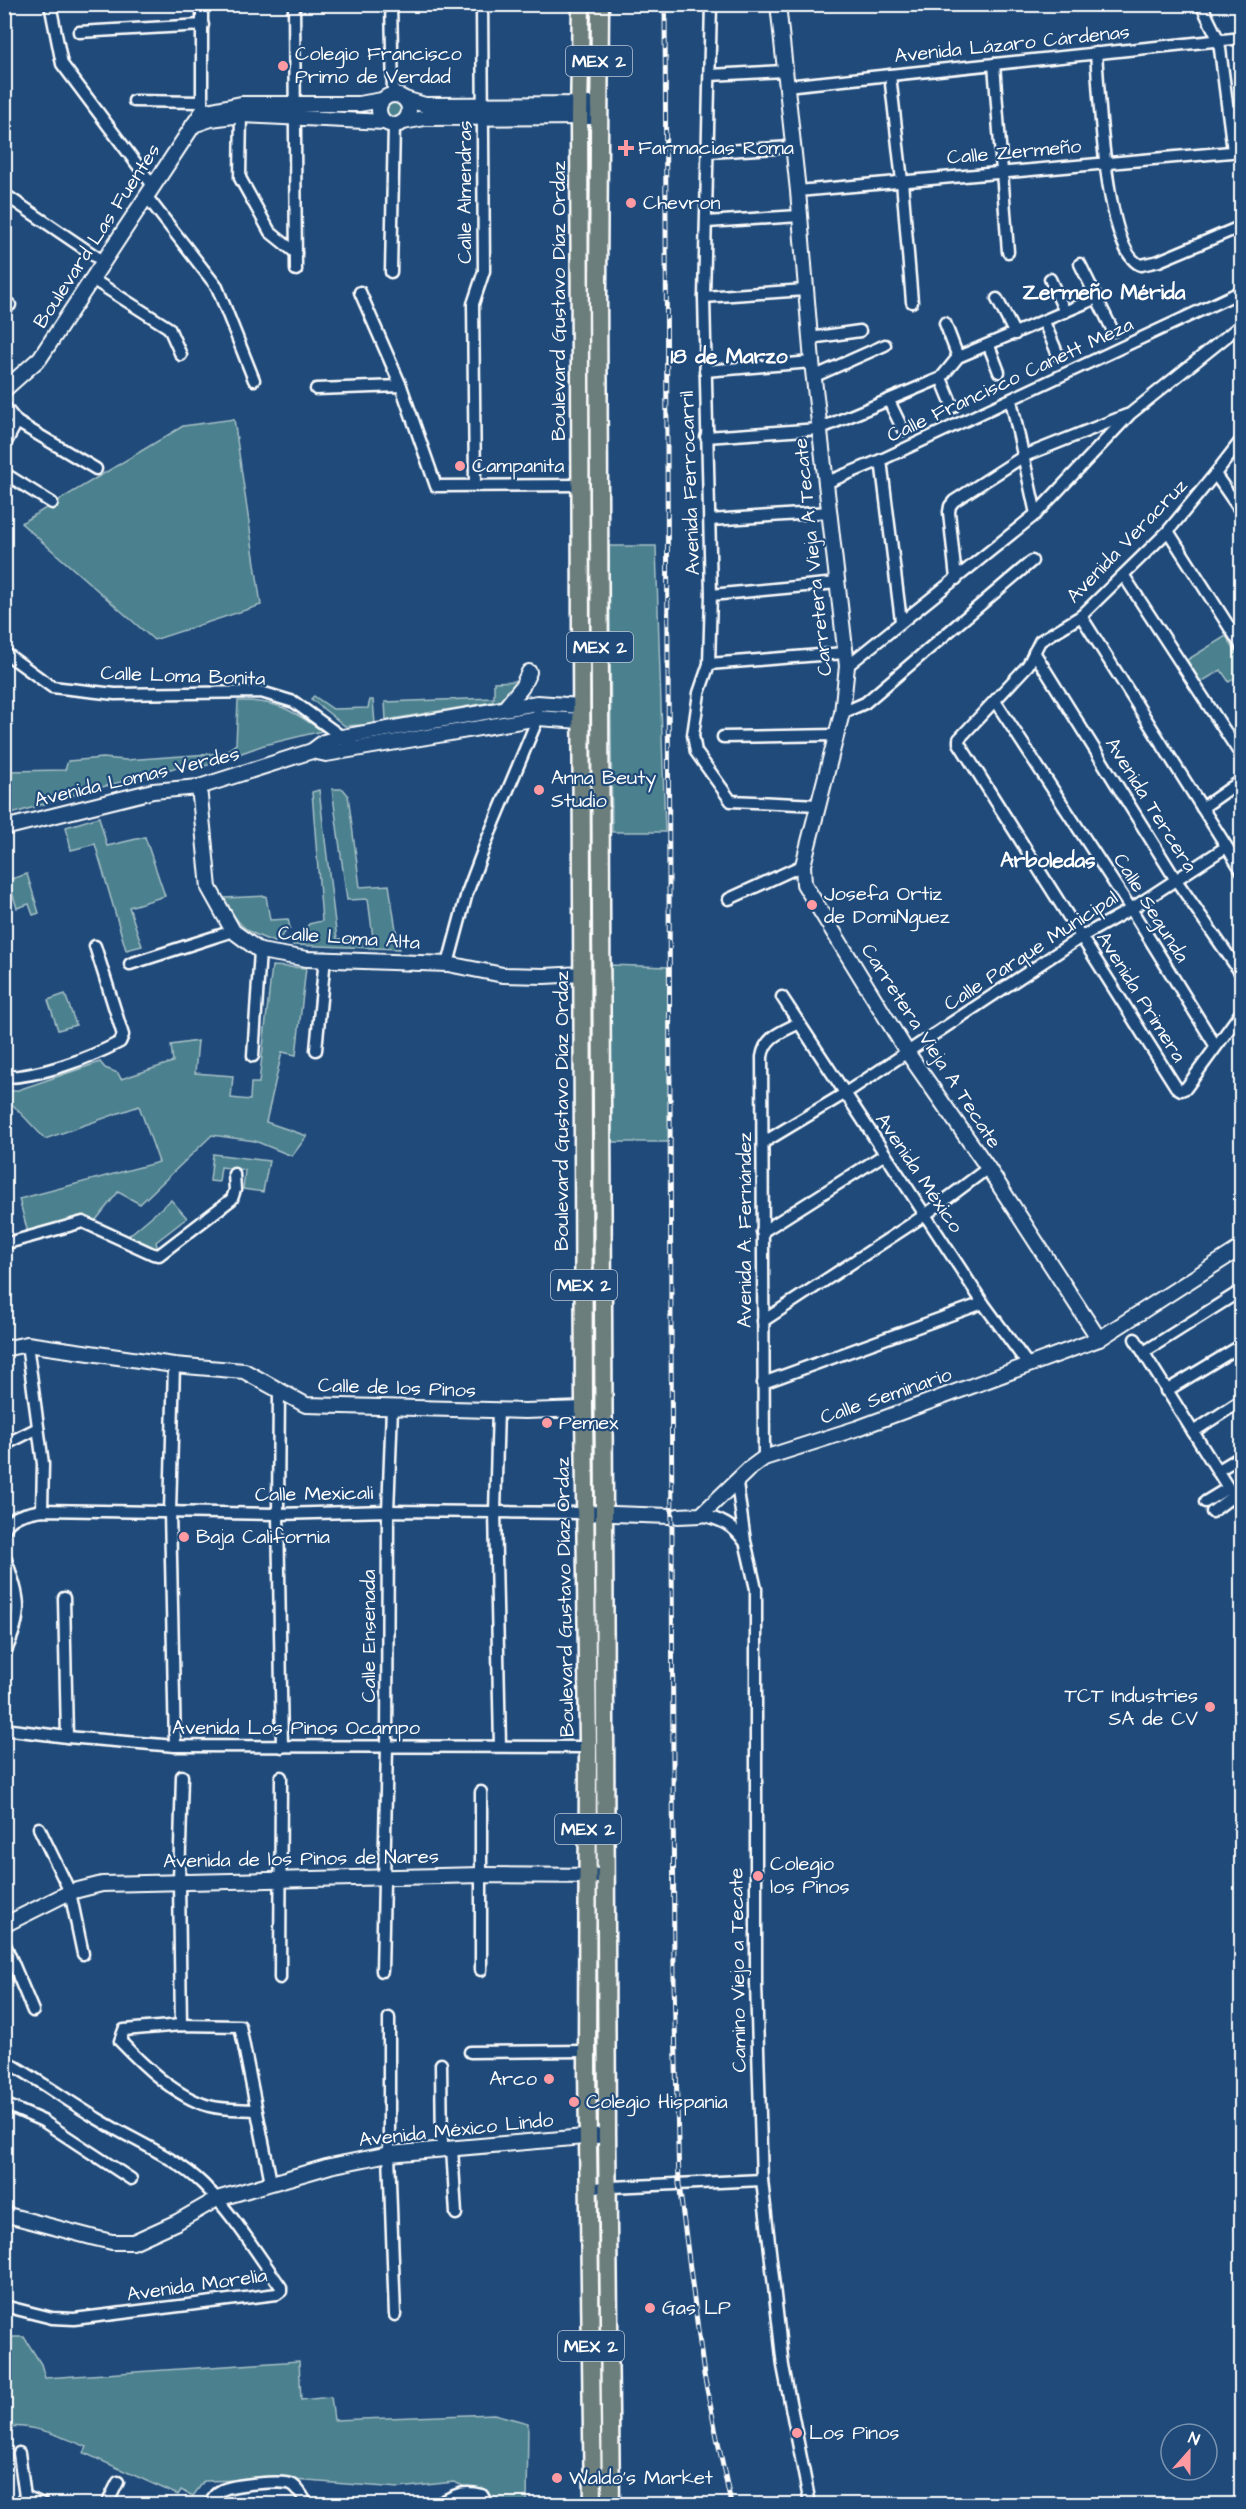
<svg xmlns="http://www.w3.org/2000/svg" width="1246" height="2509" font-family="'Architects Daughter',sans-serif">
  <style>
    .green { fill: #4c808e; stroke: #a6c0c6; stroke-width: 1.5 }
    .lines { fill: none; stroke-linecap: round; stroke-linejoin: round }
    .minor-casing { stroke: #fff; stroke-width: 15 }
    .tertiary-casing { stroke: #fff; stroke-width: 18 }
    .primary-casing { stroke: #fff; stroke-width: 21 }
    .minor { stroke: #1f4a7a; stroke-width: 10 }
    .tertiary { stroke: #1f4a7a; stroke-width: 14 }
    .primary { stroke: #6c7e7c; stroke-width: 16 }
    .rail-casing { stroke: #fff; stroke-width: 5 }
    .rail { stroke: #1f4a7a; stroke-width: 3; stroke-dasharray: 9; stroke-linecap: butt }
    .poi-dot { fill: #ff9aa2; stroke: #1f4a7a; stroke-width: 2 }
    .labels { text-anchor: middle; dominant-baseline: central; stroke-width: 4.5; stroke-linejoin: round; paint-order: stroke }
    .shield { fill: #1f4a7a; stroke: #bcc9d7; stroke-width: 1.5 }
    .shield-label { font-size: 18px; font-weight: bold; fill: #fff }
    .street-label { font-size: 20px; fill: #fff; stroke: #1f4a7a }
    .poi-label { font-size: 20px; fill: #fff; stroke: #1f4a7a; text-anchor: start }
    .neighbourhood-label { font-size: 21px; font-weight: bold; fill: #fff; stroke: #1f4a7a }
  </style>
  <rect width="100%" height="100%" fill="#1f4a7a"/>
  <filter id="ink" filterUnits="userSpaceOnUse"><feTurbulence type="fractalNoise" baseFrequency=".0167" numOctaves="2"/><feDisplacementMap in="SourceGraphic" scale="12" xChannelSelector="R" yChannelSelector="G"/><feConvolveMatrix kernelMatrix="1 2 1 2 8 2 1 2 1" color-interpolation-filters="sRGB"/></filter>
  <g filter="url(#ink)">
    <!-- green -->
    <g class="green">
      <circle cx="394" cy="109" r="12"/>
      <path d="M234,419L261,605L154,640L21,523L183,426Z"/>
      <path d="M609,546H656L665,832H612Z"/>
      <path d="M1226,636L1241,660V674L1229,682L1221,670L1201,682L1187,660Z"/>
      <path d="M518,681L510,693L499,701L386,720L385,702L494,698V682Z"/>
      <path d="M314,696L333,709L368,708L370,700H373L375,724L345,726L311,699Z"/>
      <path d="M238,701C276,700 292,710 322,731L264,745L205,766L178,767L87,791L8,815L5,808V731L8,771L65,770L68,761L103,758L126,760L223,753L236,744Z"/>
      <path d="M332,789H343L348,795L360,887L389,885L399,949L293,945L294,938L303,932L309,924L322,921L312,792L319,790L337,939L373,938L368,899L347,900Z"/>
      <path d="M99,817L107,846L145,837L165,896L129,907L142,946L126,950L95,844L71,850L66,827Z"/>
      <path d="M27,874L39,913L33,915L29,904L17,908L8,880Z"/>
      <path d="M266,896L270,920L288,919L290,928L275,942C246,933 237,925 224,898Z"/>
      <path d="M610,965L668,967L671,1142H612Z"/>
      <path d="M272,966L306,968L296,1055L282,1052L266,1122L307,1136L292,1156L255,1141L212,1135L140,1204L118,1192L92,1225L29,1237L19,1199L159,1162L139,1106L45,1139L13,1105L5,1107V1091H15L100,1062L105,1068L118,1073L121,1079L173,1062L171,1045L198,1041L195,1073L233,1076L231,1098L250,1100L251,1083H259Z"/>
      <path d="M65,994L76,1025L58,1030L48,1000Z"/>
      <path d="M213,1154L269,1161L263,1192L243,1189L245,1170L221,1167L219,1182L210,1181Z"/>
      <path d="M171,1200L187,1218L156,1242L158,1250L153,1251L127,1237Z"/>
      <path d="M5,2337H24L41,2364L45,2378L299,2361L301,2400L331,2397L334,2420L494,2414L528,2423L527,2504H476L468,2488L454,2482L399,2488L280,2479L204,2481L193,2496L181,2490L178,2495L84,2453L87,2447C61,2436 33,2424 5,2427Z"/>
    </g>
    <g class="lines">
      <defs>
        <g id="minor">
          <path d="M50,4L62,64L154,187"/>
          <path d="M294,4L296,270"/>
          <path d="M391,4L393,94"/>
          <path d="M711,4L704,297L711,595L709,664L699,693L693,735L696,752L731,801L818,805"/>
          <path d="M1201,4L1219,41L1233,151"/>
          <path d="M79,32L203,25"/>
          <path d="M1096,53C1099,90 1105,254 1141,265L1159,261L1242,226"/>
          <path d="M994,64L1008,252"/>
          <path d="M710,75L784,71"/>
          <path d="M890,75L902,181L912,302"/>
          <path d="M786,86L1242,38"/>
          <path d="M134,101L201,102"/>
          <path d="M241,110L240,178L270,232L296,253"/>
          <path d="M1228,112L1242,111"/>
          <path d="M202,118V4"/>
          <path d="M709,152L792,147"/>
          <path d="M798,191L1242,151"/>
          <path d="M4,194L104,262"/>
          <path d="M147,197L217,287L254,380"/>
          <path d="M707,222L799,216"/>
          <path d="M1080,264L1113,331"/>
          <path d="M391,272L394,125"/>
          <path d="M92,279L169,328L181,355"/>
          <path d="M1050,279L1065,312"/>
          <path d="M360,292L401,386L436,486L581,485"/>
          <path d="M704,297L805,290"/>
          <path d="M997,299L1015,334"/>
          <path d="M4,301L10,305"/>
          <path d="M1044,322L1058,355"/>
          <path d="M945,323L958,357"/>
          <path d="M810,338L860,331"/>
          <path d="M989,346L999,372"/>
          <path d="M705,371L812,362"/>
          <path d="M813,377L885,345"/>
          <path d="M941,378L953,407"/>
          <path d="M316,389L401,386"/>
          <path d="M1011,400L1036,514"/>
          <path d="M889,401L903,430"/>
          <path d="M4,406L17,422L96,469"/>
          <path d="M706,437L819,429L941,378L958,357L1097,298"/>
          <path d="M1242,439L1215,474L1168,531L1081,616L1040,641L1028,665L959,739V743L1176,1087L1181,1090L1186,1088L1242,1011"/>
          <path d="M4,446L17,422"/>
          <path d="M881,460L901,621"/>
          <path d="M4,473L52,503"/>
          <path d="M1215,474L1242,513"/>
          <path d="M825,483L881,460L1242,291"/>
          <path d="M475,485L473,304L484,271L482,4"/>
          <path d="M710,520L830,512"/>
          <path d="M1168,531L1242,647"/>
          <path d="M1124,576L1242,757"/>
          <path d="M956,579L949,512L950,506L954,501L1024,456L1127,415"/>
          <path d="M711,595L837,583"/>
          <path d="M1081,616L1242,871"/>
          <path d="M4,652L52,687L115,694L261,692L294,702L357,748"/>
          <path d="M1034,652L1176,880L1242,975"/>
          <path d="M709,664L844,653"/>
          <path d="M847,666L1036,514L1130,414L1242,324"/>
          <path d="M995,701L1131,909L1215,1045"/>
          <path d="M842,713L865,703L1032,561"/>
          <path d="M723,737L835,735"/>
          <path d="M1202,808L1242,780"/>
          <path d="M729,899L803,865"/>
          <path d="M130,964L233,931"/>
          <path d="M448,964L467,893L487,840L538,718V713"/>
          <path d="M782,997L983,1303L1029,1366"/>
          <path d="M316,1050L325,958"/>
          <path d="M253,1056L260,951"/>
          <path d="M4,1077C39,1077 90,1058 120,1042L123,1035L95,946"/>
          <path d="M764,1142L844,1094L1081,937L1131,909L1226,847"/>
          <path d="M762,1232L885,1154"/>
          <path d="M4,1244L83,1222L153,1254L159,1255L232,1199L235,1190L234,1174"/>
          <path d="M763,1321L925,1215L988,1168"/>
          <path d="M1135,1339L1242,1510"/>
          <path d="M27,1344L43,1464L42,1510"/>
          <path d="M1144,1352L1242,1290"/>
          <path d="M174,1365L170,1512L175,1746"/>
          <path d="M763,1383L983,1303"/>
          <path d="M279,1389L278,1514L282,1747"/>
          <path d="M1166,1391L1242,1345"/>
          <path d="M498,1410L495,1511L500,1746"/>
          <path d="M1193,1432L1242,1400"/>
          <path d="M4,1445L38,1428"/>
          <path d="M764,1458L762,1057C765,1036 782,1032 799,1023"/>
          <path d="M1217,1471L1242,1456"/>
          <path d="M737,1483L745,1541L756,1589V1983L762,2180L783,2366L810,2504"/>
          <path d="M1205,1502L1228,1488"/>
          <path d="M1212,1512L1233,1496"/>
          <path d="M701,1515C720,1519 733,1525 744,1541"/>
          <path d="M4,1531C9,1515 28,1513 42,1510L278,1514L388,1511L585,1513"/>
          <path d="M4,1554C20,1600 25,1610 4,1655"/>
          <path d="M64,1598L67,1737"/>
          <path d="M4,1729L67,1737L175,1746L588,1747"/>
          <path d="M39,1828L70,1892L83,1954"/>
          <path d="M4,1942L33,2011"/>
          <path d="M481,1970V1792"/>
          <path d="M382,1971L387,1747L388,1511L392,1408"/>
          <path d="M280,1978L281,1777"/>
          <path d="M389,2018V2154L395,2315"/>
          <path d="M181,2025L179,1881L182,1776"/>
          <path d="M470,2052L587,2051"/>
          <path d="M4,2060C36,2078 66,2100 98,2119C132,2140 174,2156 203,2184C233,2214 256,2252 281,2287V2291L277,2294L74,2319L52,2318L4,2306"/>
          <path d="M441,2064L442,2149"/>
          <path d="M4,2104L43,2121L131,2179"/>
          <path d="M256,2110C241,2109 224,2110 209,2106C176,2097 143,2065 120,2041L124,2030L181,2025L240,2026L271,2182"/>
          <path d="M452,2148L456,2214"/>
          <path d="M590,2188L762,2180"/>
          <path d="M19,2453L26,2504"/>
          <path d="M25,2496L43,2504"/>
          <path d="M107,2504L118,2482"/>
          <path d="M209,2504C213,2498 215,2493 222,2490C232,2485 284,2479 293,2485C300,2490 303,2497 307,2504"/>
          <path d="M438,2504C456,2495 461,2490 482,2495L487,2504"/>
        </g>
        <g id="tertiary">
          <path d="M778,4L798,191L812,362L847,666L842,713L803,865L804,884L907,1052L988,1168L1099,1339"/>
          <circle cx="394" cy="110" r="15"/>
          <path d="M405,99L425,105L598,104"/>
          <path d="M403,122L425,118L598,117"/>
          <path d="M193,125L211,119L241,115L385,122"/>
          <path d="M4,390L40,358L202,112L241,104H359L382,100"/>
          <path d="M505,708L522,687L529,672"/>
          <path d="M312,751L326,754L538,718L581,721"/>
          <path d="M199,787L209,888L233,931L260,951L307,959L448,964L503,975L544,976L582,974"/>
          <path d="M4,828L153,791L199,787L312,751L324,742L342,737L537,703L581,706"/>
          <path d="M4,1349L27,1344L174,1365L244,1371L306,1405L525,1411L584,1409"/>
          <path d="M585,1513L670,1516"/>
          <path d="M678,1516L701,1515L749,1469L764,1458L858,1428L1099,1339L1242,1247"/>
          <path d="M4,1925L70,1892L102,1884L482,1875L606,1876"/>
          <path d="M4,2214L95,2238L112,2242H133L177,2222L217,2199L330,2166L389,2154L607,2135"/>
        </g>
        <g id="primary">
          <path d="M581,4L579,117L584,1409L588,1747L587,2067L593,2504"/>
          <path d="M600,4L598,288L604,1513L607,2135L611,2504"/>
        </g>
      </defs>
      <!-- minor casing -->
      <use href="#minor" class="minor-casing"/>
      <!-- tertiary casing -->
      <use href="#tertiary" class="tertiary-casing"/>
      <!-- primary casing -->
      <use href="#primary" class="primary-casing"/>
      <!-- minor -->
      <use href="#minor" class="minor"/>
      <!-- tertiary -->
      <use href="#tertiary" class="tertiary"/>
      <!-- primary -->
      <use href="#primary" class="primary"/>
      <defs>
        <path id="rail" d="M665,4L674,1981L679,2184L704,2375L731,2504"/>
      </defs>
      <!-- rail casing -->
      <use href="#rail" class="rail-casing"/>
      <!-- rail -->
      <use href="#rail" class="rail"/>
    </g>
  </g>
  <!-- markers -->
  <g class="poi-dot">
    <circle cx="283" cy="66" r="6"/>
    <path d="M623 139h6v6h6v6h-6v6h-6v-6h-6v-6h6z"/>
    <circle cx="631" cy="203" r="6"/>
    <circle cx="460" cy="466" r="6"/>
    <circle cx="539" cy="790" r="6"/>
    <circle cx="812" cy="905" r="6"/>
    <circle cx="547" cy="1423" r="6"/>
    <circle cx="184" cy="1537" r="6"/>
    <circle cx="1210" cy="1707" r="6"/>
    <circle cx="758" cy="1876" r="6"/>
    <circle cx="549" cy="2079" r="6"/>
    <circle cx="574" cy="2102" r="6"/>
    <circle cx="650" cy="2308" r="6"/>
    <circle cx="797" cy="2433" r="6"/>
    <circle cx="557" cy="2478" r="6"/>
  </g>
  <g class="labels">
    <!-- shield labels -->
    <g class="shield">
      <rect x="566" y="46" width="66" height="30" rx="4.5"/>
      <rect x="567" y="632" width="66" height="30" rx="4.5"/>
      <rect x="551" y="1270" width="66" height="30" rx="4.5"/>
      <rect x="555" y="1814" width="66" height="30" rx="4.5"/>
      <rect x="558" y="2331" width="66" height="30" rx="4.5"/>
    </g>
    <g class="shield-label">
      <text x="599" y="61">MEX 2</text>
      <text x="600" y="647">MEX 2</text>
      <text x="584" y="1285">MEX 2</text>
      <text x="588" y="1829">MEX 2</text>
      <text x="591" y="2346">MEX 2</text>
    </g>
    <!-- street labels -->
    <g class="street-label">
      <text transform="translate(1012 44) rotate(-6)">Avenida Lázaro Cárdenas</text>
      <text transform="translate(1014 152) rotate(-5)">Calle Zermeño</text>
      <text transform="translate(465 192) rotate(-90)">Calle Almendras</text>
      <text transform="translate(97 236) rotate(-57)">Boulevard Las Fuentes</text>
      <text transform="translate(559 301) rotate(-90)">Boulevard Gustavo Díaz Ordaz</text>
      <text transform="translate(1010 380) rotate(-25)">Calle Francisco Canett Meza</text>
      <text transform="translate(690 483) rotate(-92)">Avenida Ferrocarril</text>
      <text transform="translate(1127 541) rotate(-46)">Avenida Veracruz</text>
      <text transform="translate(813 557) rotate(-96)">Carretera Vieja A Tecate</text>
      <text transform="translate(183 676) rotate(2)">Calle Loma Bonita</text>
      <text transform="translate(137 777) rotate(-13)">Avenida Lomas Verdes</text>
      <text transform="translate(1151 805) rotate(58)">Avenida Tercera</text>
      <text transform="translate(1151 908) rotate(58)">Calle Segunda</text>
      <text transform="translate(349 938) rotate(4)">Calle Loma Alta</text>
      <text transform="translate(1031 951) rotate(-33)">Calle Parque Municipal</text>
      <text transform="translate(1141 997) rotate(58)">Avenida Primera</text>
      <text transform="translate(931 1046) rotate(57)">Carretera Vieja A Tecate</text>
      <text transform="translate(562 1111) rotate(-90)">Boulevard Gustavo Díaz Ordaz</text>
      <text transform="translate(919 1173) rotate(56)">Avenida México</text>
      <text transform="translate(745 1230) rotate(-90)">Avenida A. Fernández</text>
      <text transform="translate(397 1388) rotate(2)">Calle de los Pinos</text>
      <text transform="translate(886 1396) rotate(-19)">Calle Seminario</text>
      <text transform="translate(314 1494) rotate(-1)">Calle Mexicali</text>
      <text transform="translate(565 1597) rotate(-91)">Boulevard Gustavo Díaz Ordaz</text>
      <text transform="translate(369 1636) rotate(-90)">Calle Ensenada</text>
      <text x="296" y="1728">Avenida Los Pinos Ocampo</text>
      <text transform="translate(301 1859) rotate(-1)">Avenida de los Pinos de Nares</text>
      <text transform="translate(738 1970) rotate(-91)">Camino Viejo a Tecate</text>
      <text transform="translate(456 2130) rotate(-6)">Avenida México Lindo</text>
      <text transform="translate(197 2285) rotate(-8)">Avenida Morelia</text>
    </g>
    <!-- poi labels -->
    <g class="poi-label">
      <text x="295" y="54">Colegio Francisco<tspan x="295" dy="23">Primo de Verdad</tspan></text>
      <text x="638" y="148">Farmacias Roma</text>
      <text x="643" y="203">Chevron</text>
      <text x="472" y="466">Campanita</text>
      <text x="551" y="778">Anna Beuty<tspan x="551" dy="23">Studio</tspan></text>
      <text x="824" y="894">Josefa Ortiz<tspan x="824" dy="23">de DomiNguez</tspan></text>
      <text x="559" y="1423">Pemex</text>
      <text x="196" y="1537">Baja California</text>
      <text x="1198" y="1696" text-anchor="end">TCT Industries<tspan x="1198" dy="23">SA de CV</tspan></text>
      <text x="770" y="1864">Colegio<tspan x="770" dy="23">los Pinos</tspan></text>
      <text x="537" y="2079" text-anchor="end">Arco</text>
      <text x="586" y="2102">Colegio Hispania</text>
      <text x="662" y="2308">Gas LP</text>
      <text x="809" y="2433">Los Pinos</text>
      <text x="569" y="2478">Waldo's Market</text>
    </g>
    <!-- neighbourhood labels -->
    <g class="neighbourhood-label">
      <text x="1104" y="292">Zermeño Mérida</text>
      <text x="729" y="356">18 de Marzo</text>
      <text x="1048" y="860">Arboledas</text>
    </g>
  </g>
  <!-- margin -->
  <rect width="1246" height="2509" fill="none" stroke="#1f4a7a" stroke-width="24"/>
  <rect x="12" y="12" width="1222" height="2485" fill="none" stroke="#fff" stroke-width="2" filter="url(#ink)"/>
  <!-- north arrow -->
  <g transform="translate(1189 2452) rotate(21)"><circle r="28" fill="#1f4a7a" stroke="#7992af" stroke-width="1.5"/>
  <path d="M0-4.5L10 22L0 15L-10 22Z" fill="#ff9aa2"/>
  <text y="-9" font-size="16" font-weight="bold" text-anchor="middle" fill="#ffffff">N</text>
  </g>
</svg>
